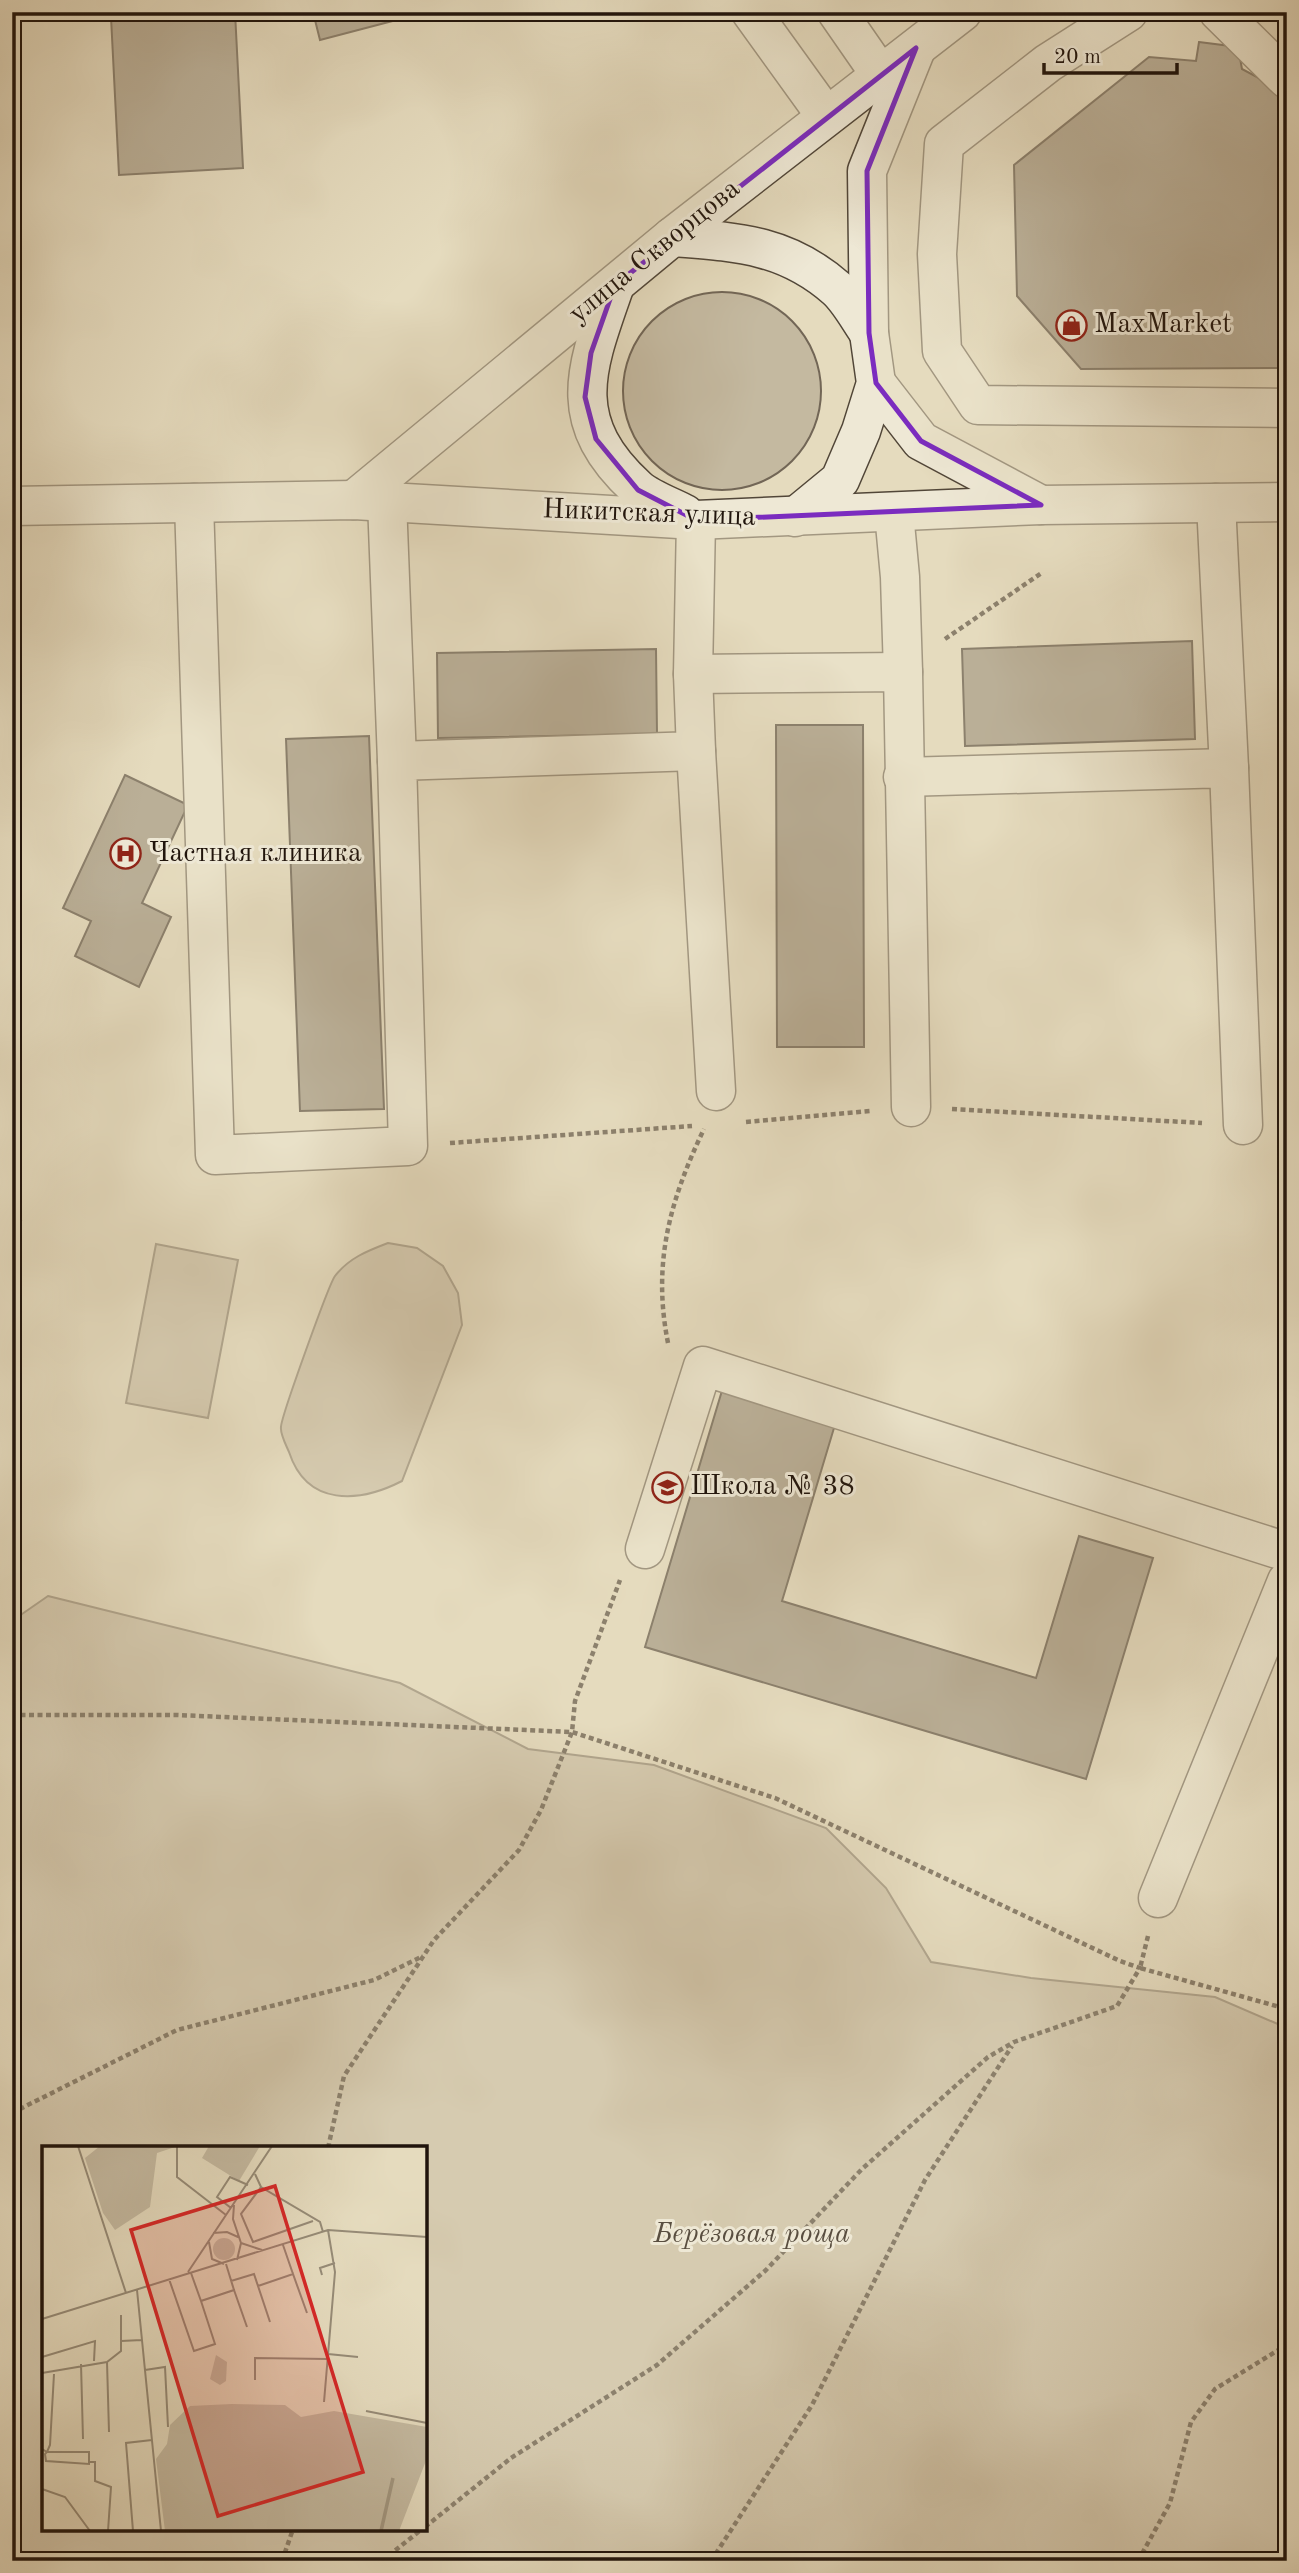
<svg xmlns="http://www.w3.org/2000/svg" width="1299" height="2573" font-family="'Old Standard TT',serif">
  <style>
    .green { fill: #c4b9a0; stroke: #726656; stroke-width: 2; fill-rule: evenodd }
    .building { fill: #867b69; stroke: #20140c; stroke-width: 2 }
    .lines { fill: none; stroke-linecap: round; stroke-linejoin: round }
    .minor-casing { stroke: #514638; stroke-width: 41 }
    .path { stroke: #20140c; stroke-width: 4.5; stroke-dasharray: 5 3.5; stroke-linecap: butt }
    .minor { stroke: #eee8d5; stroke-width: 38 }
    .marked { fill: none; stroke: #7b2cbf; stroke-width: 5; stroke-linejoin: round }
    .labels { text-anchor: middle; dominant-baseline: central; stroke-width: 6; stroke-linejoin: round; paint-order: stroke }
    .street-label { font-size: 28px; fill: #20140c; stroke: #eee8d5 }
    .poi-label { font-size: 28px; fill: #20140c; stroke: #eee8d5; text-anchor: start }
    .park-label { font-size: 28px; font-style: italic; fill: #594e40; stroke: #eee8d5 }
    .inset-river { fill: none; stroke: #a29781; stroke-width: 3.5 }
    .inset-road { fill: none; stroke: #968b77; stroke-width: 2 }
    .view { fill: #d62828; fill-opacity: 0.15; stroke: #d62828; stroke-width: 3.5 }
    .inset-edge { fill: none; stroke: #20140c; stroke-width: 3.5 }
  </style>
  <rect width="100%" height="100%" fill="#e5dbbe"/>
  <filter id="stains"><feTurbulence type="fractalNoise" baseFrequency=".00286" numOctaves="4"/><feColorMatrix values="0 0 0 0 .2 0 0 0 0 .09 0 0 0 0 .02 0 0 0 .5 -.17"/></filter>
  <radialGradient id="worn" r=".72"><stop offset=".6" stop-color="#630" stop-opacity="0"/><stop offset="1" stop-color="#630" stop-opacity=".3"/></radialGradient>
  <!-- green -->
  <g class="green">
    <circle cx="722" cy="391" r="99"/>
    <path d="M388,1243L417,1248L443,1266L458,1293L462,1325L402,1481C359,1503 307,1507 289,1452C286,1445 280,1434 281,1427C281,1417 329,1284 335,1276C349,1258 367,1251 388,1243Z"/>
    <path d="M156,1244L238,1260L208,1418L126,1403Z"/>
    <path d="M48,1596L400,1683L528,1749L654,1765L826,1828L886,1888L931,1962L1031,1978L1215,1997L1287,2028V2561H12V1621ZM44,2148H425V2529H44Z"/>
  </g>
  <!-- building -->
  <g class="building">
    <path d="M235,12L243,168L119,175L111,17Z"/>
    <path d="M313,12H427L320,40Z"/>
    <path d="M1199,42L1238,47L1242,69L1281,90L1287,98V368L1081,369L1017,296L1014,165L1149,57L1196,61Z"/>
    <path d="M1192,641L1195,739L965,746L962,649Z"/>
    <path d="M656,649L657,734L438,738L437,653Z"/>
    <path d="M776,725H863L864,1047H777Z"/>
    <path d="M369,736L384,1109L300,1111L286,739Z"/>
    <path d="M125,775L188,805L142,903L171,917L139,987L75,956L91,921L63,908Z"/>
    <path d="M12,1219L21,1221L12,1255Z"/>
    <path d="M724,1384L837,1418L782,1601L1036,1678L1079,1536L1153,1558L1086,1779L645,1647Z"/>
  </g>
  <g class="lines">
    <defs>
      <g id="minor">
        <path d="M751,12L826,116"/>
        <path d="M837,12L880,74"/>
        <path d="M1128,12L1048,63L944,144L937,254L942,351L978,405L1287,408"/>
        <path d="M1219,12L1287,79"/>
        <path d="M672,237C737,242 786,244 837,289C850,301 859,319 869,333"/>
        <path d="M615,285C586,368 563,420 637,488C649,499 670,506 685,514"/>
        <path d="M876,383L921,441L1041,505"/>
        <path d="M354,500L672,237L962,12"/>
        <path d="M387,501L397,761"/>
        <path d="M194,503L215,1155L408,1146L397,761L696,751L693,674L696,520"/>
        <path d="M1216,503L1229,768"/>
        <path d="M12,506L354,500L696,520L1041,505L1287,502"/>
        <path d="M894,513L900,577L903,672"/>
        <path d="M795,517L840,480L861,431L876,383L869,333L867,171L916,49"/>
        <path d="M693,674L903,672L911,1107"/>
        <path d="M696,751L716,1091"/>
        <path d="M903,777L1229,768L1243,1125"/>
        <path d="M645,1549L703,1366L1287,1552"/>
        <path d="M1158,1898L1287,1581"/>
      </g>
    </defs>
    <!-- minor casing -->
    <use href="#minor" class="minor-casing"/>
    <!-- path -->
    <g class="path">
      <path d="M945,639L1043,572"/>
      <path d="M952,1109L1202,1123"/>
      <path d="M746,1122L870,1111"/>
      <path d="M450,1143L692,1126"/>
      <path d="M668,1343C652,1263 670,1200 704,1129"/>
      <path d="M12,1715H176L572,1732L775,1798L1120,1961L1140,1968L1117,2006L1014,2042L988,2057L862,2169L766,2270L657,2365L511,2458L425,2527"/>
      <path d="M1148,1936L1140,1968L1287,2009"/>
      <path d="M12,2113L177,2030L374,1980L423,1956"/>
      <path d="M328,2148L344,2076L434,1940L519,1850L541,1810L572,1732L575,1701L620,1580"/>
      <path d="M282,2561L293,2529"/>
      <path d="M382,2561L422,2529"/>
      <path d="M711,2561L812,2405L925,2180L1012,2046"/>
      <path d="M1138,2561L1170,2503L1191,2422L1215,2389L1280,2349L1287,2338"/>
    </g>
    <!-- minor -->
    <use href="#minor" class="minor"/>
  </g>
  <!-- marked area -->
  <path d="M0 0H1299V2573H0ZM916,48L867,171L869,333L876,383L921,441L1041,505L696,520L638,490L596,439L585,397L591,353L615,285Z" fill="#e5dbbe" fill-opacity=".55" fill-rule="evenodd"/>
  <path class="marked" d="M916,48L867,171L869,333L876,383L921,441L1041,505L696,520L638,490L596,439L585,397L591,353L615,285Z"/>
  <!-- icons -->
  <defs>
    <symbol id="shop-ring" viewBox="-11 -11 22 22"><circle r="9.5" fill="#eee8d5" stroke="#8f2418" stroke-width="1.5"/><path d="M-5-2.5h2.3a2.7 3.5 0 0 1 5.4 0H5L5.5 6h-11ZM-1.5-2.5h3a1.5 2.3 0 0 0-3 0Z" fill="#8f2418"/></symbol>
    <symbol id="hospital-ring" viewBox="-11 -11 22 22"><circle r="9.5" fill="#eee8d5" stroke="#8f2418" stroke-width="1.5"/><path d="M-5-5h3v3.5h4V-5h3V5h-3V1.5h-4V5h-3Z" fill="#8f2418"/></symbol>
    <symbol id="school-ring" viewBox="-11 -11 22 22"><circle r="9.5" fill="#eee8d5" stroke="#8f2418" stroke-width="1.5"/><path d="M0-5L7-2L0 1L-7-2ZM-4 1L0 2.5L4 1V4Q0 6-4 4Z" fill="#8f2418"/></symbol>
  </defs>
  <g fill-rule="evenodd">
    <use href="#shop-ring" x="1054" y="308" width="35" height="35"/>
    <use href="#hospital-ring" x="108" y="836" width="35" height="35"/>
    <use href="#school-ring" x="650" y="1470" width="35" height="35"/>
  </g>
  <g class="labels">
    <!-- street labels -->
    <g class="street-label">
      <text transform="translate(655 252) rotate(-39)">улица Скворцова</text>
      <text transform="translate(649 514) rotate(2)">Никитская улица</text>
    </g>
    <!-- poi labels -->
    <g class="poi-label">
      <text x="1094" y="325">MaxMarket</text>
      <text x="149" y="854">Частная клиника</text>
      <text x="690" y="1487">Школа № 38</text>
    </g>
    <!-- park labels -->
    <g class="park-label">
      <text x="752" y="2235">Берёзовая роща</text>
    </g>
  </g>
  <!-- overview -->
  <g transform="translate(42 2146)">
    <rect width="385" height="385" fill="#e5dbbe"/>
    <path d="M58,0L133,1L115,7L108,61L73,84L61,67L43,12ZM167,0H218L197,35L160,12ZM171 103a11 11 0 1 1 22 0a11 11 0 1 1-22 0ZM174,209L185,216L184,235L178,239L168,233ZM190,258L243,259L259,271L292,265L385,281V312L357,385H123L114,313L125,298L128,279L148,260Z" fill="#c4b9a0"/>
    <path class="inset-river" d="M339,385L351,332"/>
    <path class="inset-road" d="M36,0L84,147M135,0V31L184,69M213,28L219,41L278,76L281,86M219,41L199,68L211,96L271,75M192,59L191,73L199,97L195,114M189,62L175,51L188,31L206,39M171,87L185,86L196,91M167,96L170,113L182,118M199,97L220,104M241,99L251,128M146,126L230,0M149,127L159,155M280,129L278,122L293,117M127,133L152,205L173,198L159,155L192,144L184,118M189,135L212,128L228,176M216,140L251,128L265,167M95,144L119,385M192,144L205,181M0,173L286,84L385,91M79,195L100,194M286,208L316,211M0,211L53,195L52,215M65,216L67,286M39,218L41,293M103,224L123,221L126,281M0,227L65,216L79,205V169M213,234V212L286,213M282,256L293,126L286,84M324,265L385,277M0,303L5,306H47V318L4,315L3,308L5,306L8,299L12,228M47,316H53V335L69,341L66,385M0,343L23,351L48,385M91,385L84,297L110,294"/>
    <path class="view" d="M233,40L321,326L176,370L89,84Z"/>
    <rect width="385" height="385" class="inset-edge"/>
  </g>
  <!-- margin -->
  <rect width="1299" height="2573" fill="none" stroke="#e5dbbe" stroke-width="42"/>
  <rect x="14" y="14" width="1271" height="2545" fill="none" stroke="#20140c" stroke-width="3.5"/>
  <rect x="21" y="21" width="1257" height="2531" fill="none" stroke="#20140c" stroke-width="2"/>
  <!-- scale -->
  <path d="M1044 63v10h133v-10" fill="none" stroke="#20140c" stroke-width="3.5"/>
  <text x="1054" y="63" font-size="21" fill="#20140c" stroke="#eee8d5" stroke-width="5" paint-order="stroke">20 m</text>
  <rect width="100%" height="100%" filter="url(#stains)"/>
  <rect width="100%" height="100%" fill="url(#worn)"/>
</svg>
